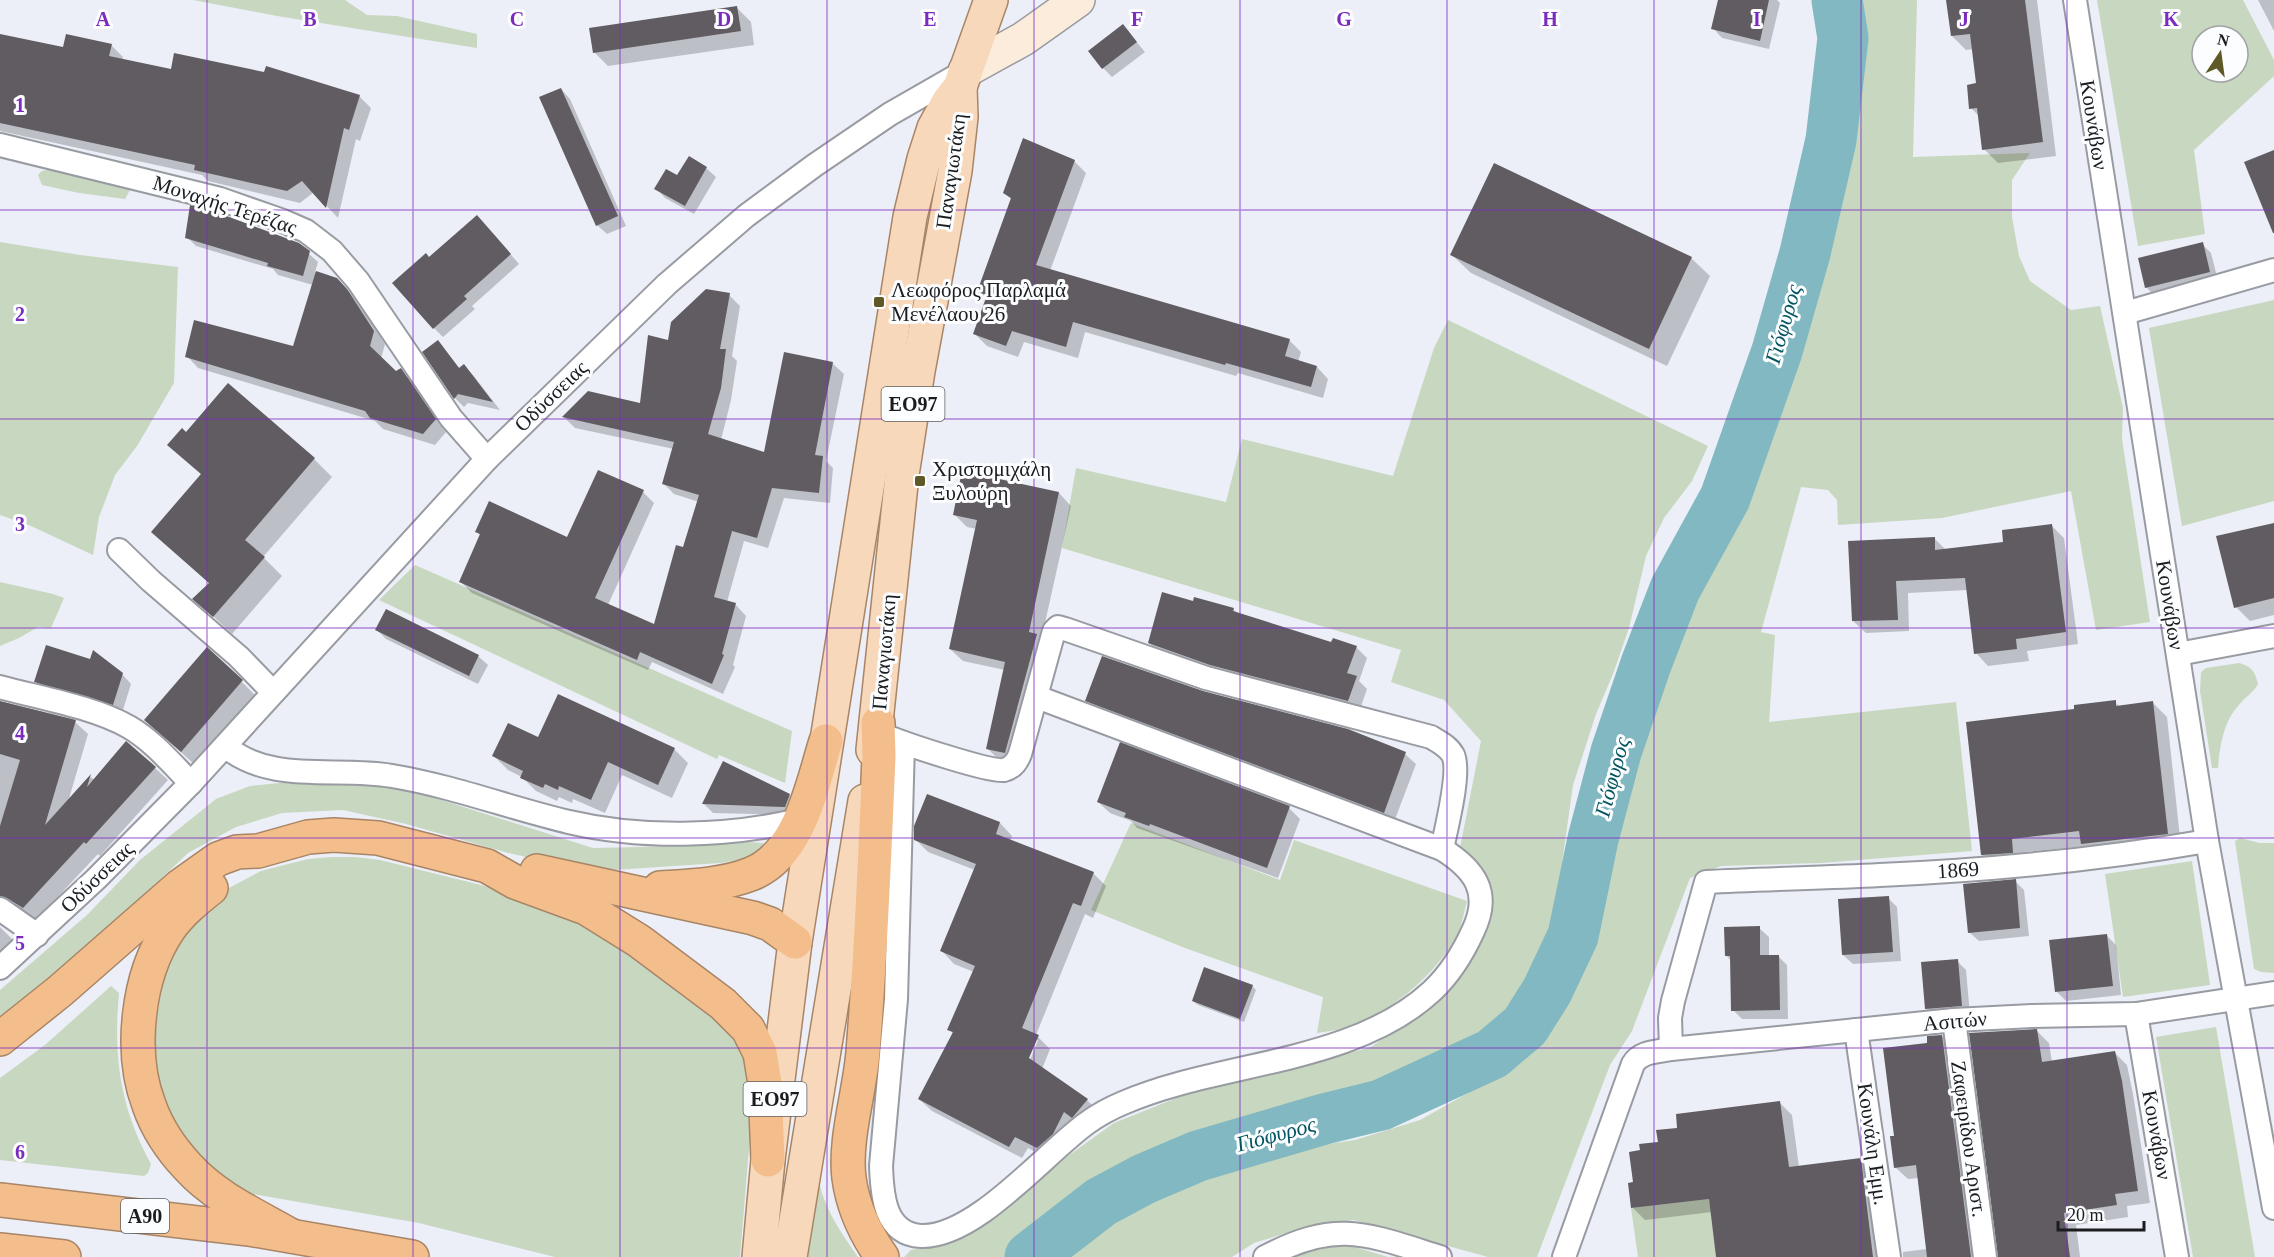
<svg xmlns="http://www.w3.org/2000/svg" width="2274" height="1257" font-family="Georgia,serif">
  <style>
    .green { fill: #c8d7bf; fill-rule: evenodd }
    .shadow { fill: #0003; fill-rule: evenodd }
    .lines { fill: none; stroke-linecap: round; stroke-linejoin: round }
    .river { stroke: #82b8c2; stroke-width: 51 }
    .building { fill: #605c61 }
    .street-casing { stroke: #989ba2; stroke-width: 26 }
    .secondary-casing { stroke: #989ba2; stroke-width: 36 }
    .primary-casing { stroke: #a88566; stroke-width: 36 }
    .highway-casing { stroke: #a88566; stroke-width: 36 }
    .street { stroke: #fff; stroke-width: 22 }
    .secondary { stroke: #fcecdc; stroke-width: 33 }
    .primary { stroke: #f8d8ba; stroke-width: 33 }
    .highway { stroke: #f4be8c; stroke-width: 33 }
    .grid { fill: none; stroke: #7b2cbf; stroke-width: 1.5; stroke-opacity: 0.55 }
    .poi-dot { fill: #5e5926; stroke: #fcfdfe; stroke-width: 2 }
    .labels { text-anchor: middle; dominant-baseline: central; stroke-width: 6; stroke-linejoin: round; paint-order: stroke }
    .shield { fill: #fcfdfe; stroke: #5e6062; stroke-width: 1.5 }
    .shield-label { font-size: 20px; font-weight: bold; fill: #1b1c1f }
    .street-label { font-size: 21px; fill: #1b1c1f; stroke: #fcfdfe }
    .poi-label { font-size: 21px; fill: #1b1c1f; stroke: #fcfdfe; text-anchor: start }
    .water-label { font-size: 22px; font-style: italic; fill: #035561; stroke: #fcfdfe }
    .grid-label { font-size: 20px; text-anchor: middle; font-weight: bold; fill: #7b2cbf; stroke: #fcfdfe; stroke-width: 6; stroke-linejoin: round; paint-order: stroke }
  </style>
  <rect width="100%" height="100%" fill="#eceff7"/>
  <!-- green -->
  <g class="green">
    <path d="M193,0H345L367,15L397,16L477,34V48L277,16Z"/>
    <path d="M1848,0H1917L1913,157L2030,153L2012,180V217L2019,256L2030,281L2071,310L2100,306L2123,408L2122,439L2150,622L2096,630L2071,491L1942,518L1838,525L1837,500L1828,490L1801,487L1761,632L1775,635L1769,722L1956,702L1972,851L1821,863L1721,866L1690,878L1632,1031L1610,1065L1537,1257H1488L1354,1220L1309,1226L1254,1243L1232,1257H1057L1121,1207L1183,1177L1280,1151L1355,1140L1420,1120L1516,1066L1556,1014L1584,940L1637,730L1677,616L1737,499L1788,362L1818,249L1843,129L1852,42Z"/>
    <path d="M2097,0H2243L2274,60V76L2194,150L2205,234L2138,246ZM2202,36H2238V72H2202Z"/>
    <path d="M54,169L124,181L130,190L125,199L79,193L42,185L38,175L42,171Z"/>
    <path d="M0,242L80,255L178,267L174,383L137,446L115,475L99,517L93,555L31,526L0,515Z"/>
    <path d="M2274,300V501L2182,526L2149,328Z"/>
    <path d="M1448,320L1708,446L1692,481L1664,518L1646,556L1629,628L1613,674L1596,714L1573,785L1555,913L1530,991L1505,1021L1462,1056L1373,1096L1253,1126L1159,1153L1090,1191L1005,1257H904L911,1250L950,1242L1003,1209L1058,1163L1114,1123L1194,1091L1287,1070L1371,1047L1445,995L1470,960L1492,919V888L1482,867L1460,848L1481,741L1444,700L1391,682L1401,650L1062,548L1076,468L1226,502L1242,439L1393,476L1434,348Z"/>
    <path d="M415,565L792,731L785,783L719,755L717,759L379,600Z"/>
    <path d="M0,582L53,594L64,598L51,628L38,627L19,638L0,646Z"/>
    <path d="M2239,663C2252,667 2255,671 2258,684C2253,693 2245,697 2239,705C2223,722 2220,746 2218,768H2212L2200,691L2201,672L2206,668Z"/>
    <path d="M311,780L397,786L593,848L688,846L733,841L764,843L757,853L743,859L720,863L614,870L555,864L505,852L406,824L343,810L282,813L236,827L188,853L71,964L0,1020V990L87,915L140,860L216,799L250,786Z"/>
    <path d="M1131,823L1280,880L1294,840L1467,901C1464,912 1462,926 1456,937C1435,975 1394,1009 1353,1026C1342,1030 1328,1031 1317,1033L1323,997L1185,948L1091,910Z"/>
    <path d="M2240,838L2260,843H2274V973L2261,972L2254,969L2235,841Z"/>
    <path d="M332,857H355L380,860L481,885L531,900L602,930L726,1025L751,1071V1124L740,1257H555L419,1223L252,1194L240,1188L217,1173L189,1143L169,1113L153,1071L157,1016L165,976L182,937L225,890L261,871L308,859Z"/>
    <path d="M2192,861L2210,985L2123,997L2105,874Z"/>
    <path d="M111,986L119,993C113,1057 120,1107 151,1164L148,1173L144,1176L0,1160V1078L45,1045Z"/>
    <path d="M2216,1027L2255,1257H2193L2156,1037Z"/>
    <path d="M818,1176C823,1207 840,1231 858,1257H804Z"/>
    <path d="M1709,1199L1716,1257H1638L1631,1208Z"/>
    <path d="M1348,1245L1388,1257H1289L1307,1250Z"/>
  </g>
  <!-- shadow -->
  <g class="shadow">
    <path d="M1720,0H1777L1780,3L1769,49L1722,38L1713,28Z"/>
    <path d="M1948,0H2037L2056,156L1998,163L1984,149L1980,117L1971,108L1978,85L1973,49L1966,50L1952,36Z"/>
    <path d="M2258,0H2274V31Z"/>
    <path d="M737,8L751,22L754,45L608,66L594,52Z"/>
    <path d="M1123,26L1145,52L1112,77L1103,68Z"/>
    <path d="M0,36L64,49L111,45L123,57L122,60L172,71L359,96L371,108L360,141L356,139L338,218L314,192L300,203L208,181L202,175L0,131Z"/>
    <path d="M561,89L570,99L626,226L607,234L597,225Z"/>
    <path d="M1074,161L1086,173L1050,271L1289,340L1301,352L1298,362L1317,367L1328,379L1323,398L1238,373L1236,376L1085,332L1078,358L1024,342L1018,357L987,346L975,334L987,299L979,291L1012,200L1005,193Z"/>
    <path d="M706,168L716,177L694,214L665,198L656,188L677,177Z"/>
    <path d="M216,213L298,244L318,262L315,272L336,279L349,291L359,303L385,344L381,359L396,373L400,370L412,381L446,432L435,445L383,429L375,421L198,368L187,356L294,348L313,285L278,275L273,269L196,246L187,237Z"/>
    <path d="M486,226L519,264L472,306L475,309L443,337L434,328L430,259Z"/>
    <path d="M2202,244L2211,253L2218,281L2155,296L2146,287Z"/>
    <path d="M1452,255L1691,258L1710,276L1667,366L1471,273Z"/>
    <path d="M729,295L740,306L732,356L737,361L731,400L721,440L765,454L832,363L844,374L826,461L833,468L830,503L784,498L768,548L744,541L727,602L735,604L746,616L733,665L735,667L723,694L652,662L648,670L472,593L460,581L481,536L477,532L568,539L643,492L654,503L608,605L655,626L684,548L699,502L674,494L663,483L674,449L575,428L564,417L641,405L669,341Z"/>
    <path d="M438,342L460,369L464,366L473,375L500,410L468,403L464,407L455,398L424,352Z"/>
    <path d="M186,434L314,459L332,477L263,557L282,576L232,634L195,599L210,584L153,532L202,475L169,445Z"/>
    <path d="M1059,493L1071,506L1041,641L1019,762L1000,761L988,749L1005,670L963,661L950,649L977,529L967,527L955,515Z"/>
    <path d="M2052,526L2064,538L2078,644L2027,651L2029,661L1988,666L1976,653L1968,590L1908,593L1909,631L1866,633L1853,621L1934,538L1946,550L2005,543Z"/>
    <path d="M2274,527V615L2250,621L2236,607Z"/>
    <path d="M1194,603L1233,609L1238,614L1332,644L1356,647L1367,658L1359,681L1367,689L1359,712L1161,654L1149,643Z"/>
    <path d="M377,630L478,656L488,665L478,684L386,639Z"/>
    <path d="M122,674L131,684L122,713L45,691L36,681Z"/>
    <path d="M241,681L255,695L195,765L146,720Z"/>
    <path d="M1202,693L1348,731L1405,754L1416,764L1394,822L1097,710L1087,700Z"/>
    <path d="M0,702L75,722L88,734L68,802L91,777L94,780L155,768L168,780L100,856L98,854L36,920L16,908L0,918Z"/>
    <path d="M2115,702L2120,707L2153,703L2167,717L2181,847L2096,857L2085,846L2025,852L2026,866L1996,869L1982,855L2076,710Z"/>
    <path d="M674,749L688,763L672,798L622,775L605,813L573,799L572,803L559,797L557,801L536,791L522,777L508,770L494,756Z"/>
    <path d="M723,763L789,795L799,804L795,815L713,813L704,804Z"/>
    <path d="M928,796L1000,823L1012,836L1010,841L1093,873L1106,886L1093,918L1085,914L1036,1035L1050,1049L1042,1069L1087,1100L1099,1112L1050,1160L1028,1148L1022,1158L932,1111L919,1099L954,1034L949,1030L974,972L954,964L942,951L975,870L928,852L915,839ZM1035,1040H1038L1028,1065L1025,1064Z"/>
    <path d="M1098,802L1289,808L1300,819L1278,878L1137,828L1131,821L1110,813Z"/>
    <path d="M2015,881L2024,890L2029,936L1979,941L1969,932Z"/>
    <path d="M1888,898L1897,907L1901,961L1853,964L1843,955Z"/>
    <path d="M0,927L14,941L0,956Z"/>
    <path d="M1759,928L1769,937V956H1778L1787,965L1788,1019H1742L1733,1010L1731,961L1726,955Z"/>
    <path d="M2106,935L2116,945L2121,995L2066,1001L2057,992Z"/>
    <path d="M1957,961L1966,970L1970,1015L1935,1018L1926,1009Z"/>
    <path d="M1252,986L1256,990L1244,1022L1198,1005L1193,1001Z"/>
    <path d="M2037,1031L2049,1043L2052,1062L2114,1052L2127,1065L2133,1094L2150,1203L2127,1206L2128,1217L2076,1225L2080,1257H2000Z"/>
    <path d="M1942,1036L1954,1049L1981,1257H1903V1252L1927,1249L1919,1178L1908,1179L1895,1167V1137L1929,1045Z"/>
    <path d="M1780,1103L1792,1115L1799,1167L1860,1160L1873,1172L1883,1257H1718L1712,1212L1645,1220L1633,1208L1635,1183L1642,1151L1659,1143L1679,1129Z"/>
  </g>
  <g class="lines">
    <!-- river -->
    <path class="river" d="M1030,1257L1101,1202L1144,1179L1198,1156L1324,1119L1381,1105L1492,1054L1525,1026L1547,991L1573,936L1593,839L1616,752L1646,664L1675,589L1725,498L1777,351L1805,253L1831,140L1843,38L1837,0"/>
  </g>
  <!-- building -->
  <g class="building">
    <path d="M1718,0H1769L1760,41L1711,29Z"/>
    <path d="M1946,0H2025L2043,142L1982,150L1977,108L1969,109L1967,85L1976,83L1970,34L1951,36Z"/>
    <path d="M737,6L741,31L593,53L589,28Z"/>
    <path d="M1123,24L1137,42L1102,69L1088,51Z"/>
    <path d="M0,34L63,47L66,34L112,44L109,56L171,69L174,53L264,72L266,66L360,95L349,130L344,128L326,208L302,181L287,191L194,170L195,165L0,123Z"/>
    <path d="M561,88L618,216L596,226L539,97Z"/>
    <path d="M1023,138L1075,160L1036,265L1290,339L1285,356L1317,366L1311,387L1226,363L1225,365L1073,322L1066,347L1012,331L1006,346L973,334L987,295L977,292L1011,198L1003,193Z"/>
    <path d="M2274,150V233H2273L2244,162Z"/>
    <path d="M689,156L707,167L685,206L654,189L666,169L677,175Z"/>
    <path d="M1494,163L1692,257L1649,349L1450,255Z"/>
    <path d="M190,205L216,212L299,243L310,251L303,276L267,266L268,263L185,238Z"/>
    <path d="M477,215L511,254L464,296L467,299L433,329L392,283L426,253L429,257Z"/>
    <path d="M2203,242L2210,272L2145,288L2138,258Z"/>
    <path d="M316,271L337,278L347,289L374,331L370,346L396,371L401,368L436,419L423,434L370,418L365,411L185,357L194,320L293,346Z"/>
    <path d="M706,289L730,293L720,349H726L721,388L708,434L764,452L784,352L833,362L815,455L823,456L819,493L772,488L757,538L732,531L714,597L736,603L722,654L724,655L712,684L640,652L637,660L459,582L480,534L475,532L489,501L567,537L598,470L644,490L595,598L654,624L676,545L683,547L699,495L662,484L674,442L562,417L588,391L640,403L648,335L668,340L671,322Z"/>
    <path d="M438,340L459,368L464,364L493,402L458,394L454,399L422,352Z"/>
    <path d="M228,383L315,458L245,540L265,557L213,617L192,599L209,583L151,532L201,474L167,445L182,428L186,432Z"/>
    <path d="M962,471L1059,492L1029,632L1037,634L1005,753L986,749L1005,662L949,649L977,520L953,515Z"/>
    <path d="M2274,523V598L2234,608L2216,536Z"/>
    <path d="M2052,524L2066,632L2016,639L2017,649L1974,654L1965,578L1896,581L1898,620L1852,621L1848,541L1935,537V550L2003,542L2002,530Z"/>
    <path d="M1162,592L1193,601L1194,597L1234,608L1233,611L1331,642L1333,638L1357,646L1347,673L1357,676L1348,701L1210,665L1148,643Z"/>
    <path d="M386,609L479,655L469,676L375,630Z"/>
    <path d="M46,645L90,659L93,650L123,673L113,705L34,682Z"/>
    <path d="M207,647L243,680L181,752L144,720Z"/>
    <path d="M1102,656L1203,691L1348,729L1406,752L1384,813L1085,701Z"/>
    <path d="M558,694L675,748L658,785L608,762L591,800L559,786L558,790L545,784L543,788L520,778L523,771L492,756L508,723L538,737Z"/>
    <path d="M2116,700V706L2153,701L2168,834L2081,844L2079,831L2012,839L2013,853L1981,855L1966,722L2074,709V705Z"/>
    <path d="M0,701L76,720L45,825L91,774L87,787L126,741L156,767L86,844L84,842L23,908L7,898L0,896V826L20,760L0,754Z"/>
    <path d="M1120,742L1290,806L1267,868L1150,824L1149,826L1124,817L1126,813L1097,802Z"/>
    <path d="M723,761L790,794L785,807L702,804Z"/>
    <path d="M927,794L1000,822L996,834L1094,872L1081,906L1073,903L1022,1028L1039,1035L1029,1058L1088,1099L1072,1118L1064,1112L1053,1134L1037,1148L1015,1137L1009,1147L918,1099L953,1032L947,1030L975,966L940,951L976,864L914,840V826Z"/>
    <path d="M2016,879L2020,928L1968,933L1963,884Z"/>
    <path d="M1889,896L1893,952L1842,955L1838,899Z"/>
    <path d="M1760,926V955H1779L1780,1010L1731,1011L1730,956H1725L1724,927Z"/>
    <path d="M2107,934L2113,986L2055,992L2049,940Z"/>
    <path d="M1958,959L1962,1006L1925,1009L1921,962Z"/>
    <path d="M1204,967L1253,985L1240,1019L1192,1001Z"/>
    <path d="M2037,1029L2042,1062L2115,1051L2122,1081L2138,1191L2115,1194L2117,1205L2064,1213L2070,1257H1998L1969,1033Z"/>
    <path d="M1942,1035L1971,1257H1927L1916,1165L1894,1168L1890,1136H1894L1883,1048L1927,1043V1036Z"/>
    <path d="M1780,1101L1789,1167L1861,1158L1873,1257H1716L1709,1199L1631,1208L1628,1183L1633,1182L1629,1152L1640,1150L1639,1144L1658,1142L1656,1130L1677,1128L1676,1114Z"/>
  </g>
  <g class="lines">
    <defs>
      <g id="street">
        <path d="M2075,0L2207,841L2274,1208"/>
        <path d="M0,145L220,199L283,221L306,231L332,251L358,281L451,418L487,459"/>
        <path d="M2125,313L2274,270"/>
        <path d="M119,550L151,581L239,657L273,692"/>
        <path d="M2178,654L2274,636"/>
        <path d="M0,687C40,698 94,707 129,727C153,741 172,764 191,783"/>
        <path d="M891,738C909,745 989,772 1004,770C1012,768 1017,762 1020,754L1054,631L1058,627L1065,629L1206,678L1431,737C1439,742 1448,746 1453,755C1461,772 1446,829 1442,849"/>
        <path d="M903,743L896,999L881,1166C882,1194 884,1234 921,1236C975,1238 1045,1153 1087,1123C1098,1115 1111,1108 1123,1103C1219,1061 1352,1065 1432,991C1450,974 1463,953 1473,931C1492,892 1474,869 1442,849L1037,697"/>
        <path d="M225,746C271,785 338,766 392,776C452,786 510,808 569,822C641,839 727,837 799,820"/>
        <path d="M0,909L37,935"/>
        <path d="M0,968L96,879L191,783L487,459L667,284L746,216L815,165L890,114L965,71"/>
        <path d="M2136,1014L2177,1257"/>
        <path d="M1954,1020L1985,1257"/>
        <path d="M1856,1030L1889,1257"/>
        <path d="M1671,1049L1670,1018L1673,1001L1706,882C1764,879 1822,878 1880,875C1990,870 2099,860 2207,841"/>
        <path d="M1265,1257C1337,1219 1367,1234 1440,1257"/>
        <path d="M1564,1257L1633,1064C1641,1051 1657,1052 1671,1049L1954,1020L2032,1016L2136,1014L2274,993"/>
      </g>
      <path id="secondary" d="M965,71L1023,39L1078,0"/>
      <g id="primary">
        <path d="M873,750L902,475L918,371L955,171L961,117L960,87"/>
        <path d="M759,1257L768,1160L795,942L910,217L924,159L934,128L949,101L960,87L991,0"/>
        <path d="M790,1257L865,801"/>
      </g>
      <g id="highway">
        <path d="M878,723L879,756C875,855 871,953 863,1052C860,1091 844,1140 849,1178C853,1208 865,1233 882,1257"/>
        <path d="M537,871L753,918L770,924L795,942"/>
        <path d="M211,888C196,900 180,913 169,929C137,976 129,1053 149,1105C157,1128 171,1149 188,1167C215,1197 255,1215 290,1235"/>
        <path d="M660,888C691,886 723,885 751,874C800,855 812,785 826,741"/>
        <path d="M0,1039L60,991L180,886L218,859L237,852L258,851L308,837L334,835L378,838L487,866L515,882L586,908L639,941L723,1004L748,1029L760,1053L765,1084L768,1160"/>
        <path d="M0,1200L249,1229L412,1257"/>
        <path d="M0,1250L64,1257"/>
      </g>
    </defs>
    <!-- street casing -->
    <use href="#street" class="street-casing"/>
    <!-- secondary casing -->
    <use href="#secondary" class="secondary-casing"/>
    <!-- primary casing -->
    <use href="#primary" class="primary-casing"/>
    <!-- highway casing -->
    <use href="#highway" class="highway-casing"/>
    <!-- street -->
    <use href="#street" class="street"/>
    <!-- secondary -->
    <use href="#secondary" class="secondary"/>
    <!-- primary -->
    <use href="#primary" class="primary"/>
    <!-- highway -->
    <use href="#highway" class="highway"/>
  </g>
  <!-- grid -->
  <path class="grid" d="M207,0V1257M413,0V1257M620,0V1257M827,0V1257M1034,0V1257M1240,0V1257M1447,0V1257M1654,0V1257M1861,0V1257M2067,0V1257M0,210H2274M0,419H2274M0,628H2274M0,838H2274M0,1048H2274"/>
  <!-- markers -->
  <g class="poi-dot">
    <rect x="873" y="296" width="12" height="12" rx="3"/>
    <rect x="914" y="475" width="12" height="12" rx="3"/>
  </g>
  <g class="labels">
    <!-- shield labels -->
    <g class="shield">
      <rect x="881.5" y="387" width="63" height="34" rx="4.5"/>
      <rect x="743.5" y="1082" width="63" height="34" rx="4.5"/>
      <rect x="121" y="1199" width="48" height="34" rx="4.5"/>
    </g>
    <g class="shield-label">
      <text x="913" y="404">ΕΟ97</text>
      <text x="775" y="1099">ΕΟ97</text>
      <text x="145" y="1216">Α90</text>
    </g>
    <!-- street labels -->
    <g class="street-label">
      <text transform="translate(2094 125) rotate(81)">Κουνάβων</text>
      <text transform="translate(951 171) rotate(-82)">Παναγιωτάκη</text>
      <text transform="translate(225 205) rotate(18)">Μοναχής Τερέζας</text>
      <text transform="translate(551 396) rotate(-44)">Οδύσσειας</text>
      <text transform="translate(2170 605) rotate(81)">Κουνάβων</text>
      <text transform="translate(884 652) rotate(-85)">Παναγιωτάκη</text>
      <text transform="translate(1958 870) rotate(-4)">1869</text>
      <text transform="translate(97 877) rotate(-44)">Οδύσσειας</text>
      <text transform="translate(1955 1021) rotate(-5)">Ασιτών</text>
      <text transform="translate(2157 1135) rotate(80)">Κουνάβων</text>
      <text transform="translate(1969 1139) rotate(82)">Ζαφειρίδου Αριστ.</text>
      <text transform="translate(1873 1144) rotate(82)">Κουνάλη Εμμ.</text>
    </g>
    <!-- poi labels -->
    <g class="poi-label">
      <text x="891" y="290">Λεωφόρος Παρλαμά<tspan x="891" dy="24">Μενέλαου 26</tspan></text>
      <text x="932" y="469">Χριστομιχάλη<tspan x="932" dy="24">Ξυλούρη</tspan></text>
    </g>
    <!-- water labels -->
    <g class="water-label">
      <text transform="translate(1783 324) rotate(-74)">Γιόφυρος</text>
      <text transform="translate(1612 777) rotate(-75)">Γιόφυρος</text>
      <text transform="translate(1276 1134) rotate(-15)">Γιόφυρος</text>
    </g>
  </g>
  <g class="grid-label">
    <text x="103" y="26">A</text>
    <text x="310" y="26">B</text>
    <text x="517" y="26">C</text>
    <text x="724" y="26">D</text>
    <text x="930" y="26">E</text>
    <text x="1137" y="26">F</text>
    <text x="1344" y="26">G</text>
    <text x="1550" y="26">H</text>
    <text x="1757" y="26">I</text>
    <text x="1964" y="26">J</text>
    <text x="2171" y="26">K</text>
    <text x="20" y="112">1</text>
    <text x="20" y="321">2</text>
    <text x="20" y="531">3</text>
    <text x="20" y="740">4</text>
    <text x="20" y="950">5</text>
    <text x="20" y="1159">6</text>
  </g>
  <!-- north arrow -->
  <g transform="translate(2220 54) rotate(13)"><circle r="28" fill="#fcfdfe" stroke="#a2a3a5" stroke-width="1.5"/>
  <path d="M0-4.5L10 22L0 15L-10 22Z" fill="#5e5926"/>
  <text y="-9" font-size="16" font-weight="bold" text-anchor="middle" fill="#1b1c1f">N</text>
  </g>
  <!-- scale -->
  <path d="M2058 1221v9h86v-9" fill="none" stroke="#1b1c1f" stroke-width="3"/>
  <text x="2067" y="1221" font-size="18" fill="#1b1c1f" stroke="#fcfdfe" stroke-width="4.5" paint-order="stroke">20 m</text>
</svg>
